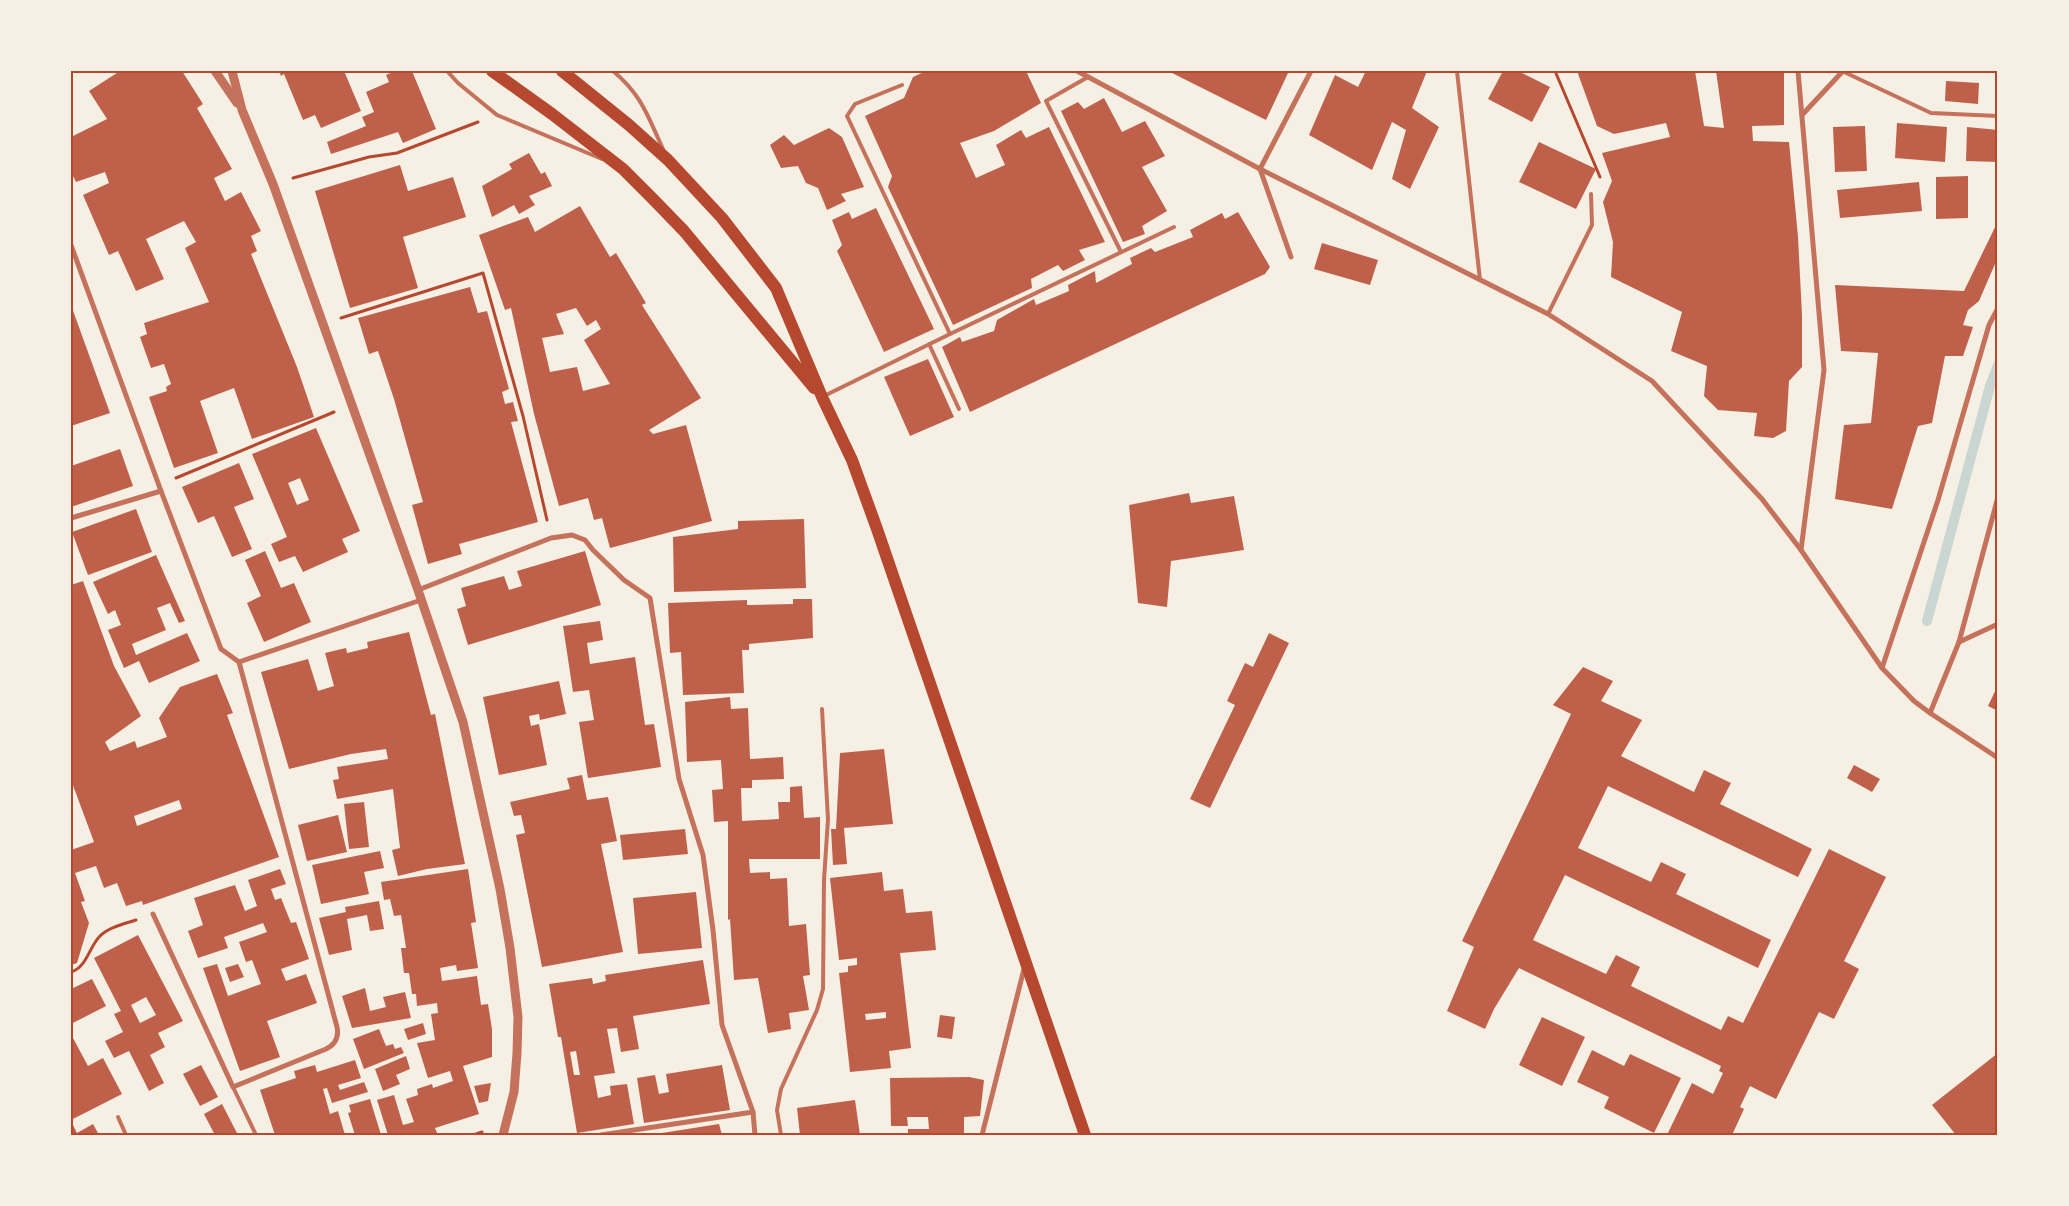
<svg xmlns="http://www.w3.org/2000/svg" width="2069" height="1206" font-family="Georgia,serif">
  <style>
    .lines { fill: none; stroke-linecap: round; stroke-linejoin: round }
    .stream { stroke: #c9d6d2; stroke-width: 10 }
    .building { fill: #bf614a; fill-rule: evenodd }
    .path { stroke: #b5482f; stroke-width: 3 }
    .service { stroke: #c5725c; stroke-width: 4 }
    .minor { stroke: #c5725c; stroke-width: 5 }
    .tertiary { stroke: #c5725c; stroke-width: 9 }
    .primary { stroke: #b5482f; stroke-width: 12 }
    .neatline { fill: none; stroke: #b5482f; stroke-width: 2 }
  </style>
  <rect width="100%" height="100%" fill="#f6efe4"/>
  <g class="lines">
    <!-- stream -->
    <path class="stream" d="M1927,621L1990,386L1998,365"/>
  </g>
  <!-- building -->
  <g class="building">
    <path d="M120,71H182L203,104L197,108L232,169L214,178L225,201L241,192L261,231L251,236L257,251L251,254L297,367L314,417L252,439L234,388L200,401L218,453L174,468L149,397L167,391L166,387L171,384L164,364L151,368L140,337L147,334L144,323L209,302L185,248L196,242L184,221L146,239L164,279L136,291L118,251L109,255L83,195L109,183L105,172L76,182L71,172V137L107,119L89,91Z"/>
    <path d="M279,71H344L361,111L321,128L315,115L303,120L284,74L281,76Z"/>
    <path d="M395,71H412L436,129L403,143L398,132L331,154L327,142L366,126L362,117L374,112L366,92L389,82L386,75Z"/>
    <path d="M926,71H1026L1041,103L994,131L960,143L976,178L1005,165L996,145L1021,130L1026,138L1049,127L1105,242L1079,250L1085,260L1063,271L1058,265L1031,279L1032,288L953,325L888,187L892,176L865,116L904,98L913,77Z"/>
    <path d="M1168,71H1289L1266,120Z"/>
    <path d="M1366,71H1427L1412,108L1439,127L1410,189L1392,179L1406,130L1392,122L1372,170L1309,135L1335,75L1358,87Z"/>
    <path d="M1503,71H1518L1550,87L1532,122L1488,99Z"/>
    <path d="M1577,71H1695L1704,126L1724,128L1716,71H1784V125L1752,126L1753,141L1789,142L1798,237L1802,315V367L1789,381L1786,431L1773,438L1754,436L1757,413L1718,410L1704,396L1707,366L1671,351L1682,312L1611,277L1613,242L1603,202L1612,181L1602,153L1670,137L1666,123L1614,134L1597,126Z"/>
    <path d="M1946,81L1979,83L1978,104L1945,101Z"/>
    <path d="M1104,98L1122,132L1145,121L1165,156L1142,167L1167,211L1142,226L1145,234L1123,242L1061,111L1078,102L1084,109Z"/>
    <path d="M1897,123L1947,127L1945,162L1895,158Z"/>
    <path d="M1865,126L1867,171L1835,172L1833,127Z"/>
    <path d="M1967,127L1998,130V162L1966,161Z"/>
    <path d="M829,128L842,137L864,187L841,194L846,201L827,210L818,188L806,183L798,166L781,168L770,145L784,135L794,145Z"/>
    <path d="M1539,142L1596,169L1576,209L1519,182Z"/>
    <path d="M529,153L541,174L545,172L552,186L529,196L535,205L519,214L514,205L492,217L482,186L512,169L509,164Z"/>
    <path d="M400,165L408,191L453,177L466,217L403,237L418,288L350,308L315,191Z"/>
    <path d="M1968,176V218L1936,219V177Z"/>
    <path d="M1919,182L1922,211L1840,218L1837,190Z"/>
    <path d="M580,206L610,257L616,253L646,303L642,305L701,398L649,430L653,434L686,425L712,521L610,548L602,518L594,520L588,498L559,506L534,414L511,308L505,310L479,235L528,217L535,232ZM576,308L587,326L596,320L601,329L584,340L610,384L583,391L577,367L550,372L542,338L564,334L556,314Z"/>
    <path d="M876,208L934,329L884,352L837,251L842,245L832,220L849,212L852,219Z"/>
    <path d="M1238,212L1270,267L1265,274L970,412L942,347L960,337L962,342L994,331L997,320L1034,299L1036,305L1069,291L1068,285L1095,271L1096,283L1132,264L1130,258L1151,248L1155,252L1193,237L1190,230L1222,213L1225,219Z"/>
    <path d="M1998,221V257L1979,301L1968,310L1963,325L1973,327L1963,356H1945L1932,423L1918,426L1892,509L1835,499L1844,425L1871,423L1878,353L1841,351L1835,285L1964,291Z"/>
    <path d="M1322,243L1378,260L1370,285L1314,269Z"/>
    <path d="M470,287L478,313L487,311L509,389L502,392L505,404L513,402L518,421L511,422L538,522L459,544L462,554L428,564L412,505L423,502L394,399L378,351L369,354L358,318Z"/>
    <path d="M71,305L110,413L71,426Z"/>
    <path d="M928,359L954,417L910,436L884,377Z"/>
    <path d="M316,428L360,531L342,539L348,552L303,572L295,556L279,562L271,544L287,537L252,454ZM300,478L309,500L297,505L288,483Z"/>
    <path d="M120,449L133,486L71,507V466Z"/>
    <path d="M239,463L254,499L234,507L252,549L232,557L214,516L198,523L182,487Z"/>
    <path d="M1189,493L1191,503L1234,496L1244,550L1171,561L1167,607L1138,603L1129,505Z"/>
    <path d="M136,509L152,552L88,575L72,532Z"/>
    <path d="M804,519L806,588L674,592L673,537L738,529V521Z"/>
    <path d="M265,551L281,588L294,583L311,622L264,642L247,603L261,596L245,560Z"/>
    <path d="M585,551L601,605L468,645L457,609L466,606L461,588L504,576L509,590L522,586L517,571Z"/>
    <path d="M156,555L185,621L179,623L170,603L157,608L166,630L132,644L136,655L187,633L200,661L149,683L139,661L124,668L108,630L121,625L115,610L108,614L93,582Z"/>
    <path d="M83,581L114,666L141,716L105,742L110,751L135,741L137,748L167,737L159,718L180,687L217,674L233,713L227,715L279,857L143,905L142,901L126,906L117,883L104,888L96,866L75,873L85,901L81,902L89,923L77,963L71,965V850L94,842L71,780V585ZM179,800L182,809L137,826L134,816Z"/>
    <path d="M793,599H812L813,638L749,644V650H742L744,693L683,695L681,652L670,653L668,603L747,600V605L793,604Z"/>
    <path d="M600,621L603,640L587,643L590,664L635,657L645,725L654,724L661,767L588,778L579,722L594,720L589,690L573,692L563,626Z"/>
    <path d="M409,632L431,715L435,714L465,864L427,869L398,876L392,850L400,848L393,789L337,799L333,780L339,779L337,767L388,759L386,749L351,754L289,769L261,672L308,659L318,691L334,686L325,653L346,648L347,653L368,648L367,642Z"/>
    <path d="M1269,633L1289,643L1210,808L1190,799L1235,705L1227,701L1245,663L1253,667Z"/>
    <path d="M1583,667L1613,681L1601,701L1642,720L1621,756L1694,792L1704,770L1731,783L1720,804L1812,849L1798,877L1608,786L1578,848L1651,882L1661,862L1686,874L1676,894L1771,940L1758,968L1565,875L1533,940L1606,974L1616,955L1640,967L1631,986L1721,1030L1728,1016L1743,1023L1829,849L1886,877L1844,961L1859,969L1834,1019L1819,1012L1776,1099L1750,1086L1740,1107L1744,1109L1732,1135H1667L1692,1083L1713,1094L1723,1073L1719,1071L1721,1066L1519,968L1494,1009L1485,1029L1447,1011L1474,947L1462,941L1571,714L1553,705Z"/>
    <path d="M559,681L566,714L540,720L539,714L529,716L531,726L539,724L547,765L499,775L483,697Z"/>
    <path d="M1998,685V711L1988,706Z"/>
    <path d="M730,697L731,709L748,708L750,759L783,757L784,779L752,780V788H741L742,821L779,819L778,802H790V787L802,786L804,818L820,817V859H749L750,873L770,872V879L787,878L789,926L806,924L810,975L803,976L809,1010L789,1013L791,1029L768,1033L758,978L734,980L730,919L728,920V821L714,822L712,790L723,789L721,760L687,762L685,702Z"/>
    <path d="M884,749L893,824L844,828L847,864L833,865L831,829H836L840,753Z"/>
    <path d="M1854,765L1880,779L1872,792L1847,778Z"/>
    <path d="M582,775L587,800L608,797L617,841L601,844L623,952L542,967L516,835L525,833L521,815L514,816L510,802L570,789L567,778Z"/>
    <path d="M364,802L369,847L349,849L344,804Z"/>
    <path d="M338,815L347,852L307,861L298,825Z"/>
    <path d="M685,829L688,854L623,860L620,835Z"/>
    <path d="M380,851L384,868L364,872L369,894L321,904L312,865Z"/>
    <path d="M280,869L286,884L271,889L275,900L281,898L291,923L296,922L309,959L281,969L286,981L306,974L317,1003L267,1021L280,1057L240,1071L203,968L217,964L228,996L261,984L252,960L246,962L239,942L267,932L263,923L224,937L228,948L198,958L188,931L203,925L194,898L235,885L245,911L257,906L248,880Z"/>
    <path d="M468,869L476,922L471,923L478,968L457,971L456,965L440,968L442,981L477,976L481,1005L488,1004L492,1029V1057L463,1066L479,1114L435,1128L438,1135H388L377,1100L394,1095L403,1125L414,1122L406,1099L418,1095L417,1089L432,1084L433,1088L453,1081L450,1071L428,1078L417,1043L435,1040L431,1014L438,1013L437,1003L417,1006L416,994H412L409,973H404L401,948H406L401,915L394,916L390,899L384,900L381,882Z"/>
    <path d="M882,872L884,891L903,889L906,913L932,911L936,950L900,953L911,1048L889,1051L891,1068L850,1072L839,973L848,972V966L857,965V958L839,960L830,878ZM886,1012V1018L866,1020L865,1014Z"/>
    <path d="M696,892L702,948L638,954L633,898Z"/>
    <path d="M379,901L384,929L370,931L367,915L347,919L352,950L329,955L319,918L346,912L345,907Z"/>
    <path d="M138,935L183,1021L158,1033L165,1047L150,1055L164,1083L149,1091L129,1051L114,1058L105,1041L123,1032L114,1014L121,1011L94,958ZM146,997L156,1015L140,1023L131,1005Z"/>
    <path d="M703,960L710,1004L633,1016L639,1049L621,1052L617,1028L607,1029L615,1073L594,1076L598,1098L611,1095L610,1086L627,1084L634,1124L577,1133L561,1037H558L549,984L592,978L593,984L606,981L605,975ZM576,1051L580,1075H574L570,1052Z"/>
    <path d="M238,964L244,977L230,982L225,968Z"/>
    <path d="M92,979L106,1006L71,1024V989Z"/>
    <path d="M365,988L370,1011L386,1007L383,997L405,992L411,1018L352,1028L342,996Z"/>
    <path d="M940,1015L955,1017L952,1039L937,1037Z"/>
    <path d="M1542,1017L1585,1037L1562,1086L1519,1065Z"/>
    <path d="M423,1023L426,1034L408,1040L404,1029Z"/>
    <path d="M379,1029L386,1046L393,1044L395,1049L401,1047L404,1053L364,1069L353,1039Z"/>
    <path d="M73,1038L88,1066L103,1058L122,1094L71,1120Z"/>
    <path d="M1592,1050L1624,1066L1630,1054L1681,1078L1654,1133L1604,1108L1609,1097L1577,1082Z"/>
    <path d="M1998,1053V1135H1956L1932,1105Z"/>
    <path d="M406,1056L410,1069L396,1075L400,1084L383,1091L375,1069Z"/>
    <path d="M355,1060L361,1078L338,1085L340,1090L364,1082L368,1092L332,1103L327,1088L323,1089L330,1114L338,1111L345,1135H275L260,1090L296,1078L294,1071L315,1065L317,1072Z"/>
    <path d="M201,1065L218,1097L200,1106L183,1074Z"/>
    <path d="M722,1065L730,1110L644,1123L637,1078L655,1075L659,1094L669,1092L666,1074Z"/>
    <path d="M969,1077L984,1080L980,1116L964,1117V1135H908V1129H929L928,1117H907L908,1126H891L890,1078Z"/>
    <path d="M491,1083L488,1101L479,1103L474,1086Z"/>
    <path d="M370,1099L381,1135H355L348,1113L351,1112L349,1105Z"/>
    <path d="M855,1100L860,1135H800L797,1108Z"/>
    <path d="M222,1104L238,1135H215L204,1114Z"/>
    <path d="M71,1121L77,1133L93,1124L99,1135H71Z"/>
    <path d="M719,1124L722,1135H663L662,1133Z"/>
  </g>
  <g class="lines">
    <!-- path -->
    <g class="path">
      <path d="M1555,71L1600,177"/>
      <path d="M293,178L369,157L397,153L478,122"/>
      <path d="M341,318L483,273L523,416L547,520"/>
      <path d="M176,478L334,412"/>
      <path d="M71,972C87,967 89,947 100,936C109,927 124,924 136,920"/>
      <path d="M473,1135L482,1132"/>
    </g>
    <!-- service -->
    <g class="service">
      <path d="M447,71L458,83L497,115L602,159"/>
      <path d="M613,71C642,95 648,117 663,149"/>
      <path d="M1457,71L1480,280"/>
      <path d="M1842,71L1931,113L1998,116"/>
      <path d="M1088,77L1046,101L1121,252"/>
      <path d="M902,85L855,104L847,116L950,334"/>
      <path d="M1548,314L1592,225L1591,194"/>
      <path d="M929,344L959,409"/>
      <path d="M824,396L950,334L1174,227"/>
      <path d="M233,1087L256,1135"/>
      <path d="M118,1117L126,1135"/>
      <path d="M781,1135L777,1110L781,1089L817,1010L823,989L824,880L828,819L822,709"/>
    </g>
    <!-- minor -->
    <g class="minor">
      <path d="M1077,71L1260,169L1291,257"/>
      <path d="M1311,71L1260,169L1548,314L1652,381L1762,499L1801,550L1882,668L1914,701L1930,713"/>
      <path d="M1798,71L1824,370L1801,550"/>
      <path d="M1802,115L1843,71"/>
      <path d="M71,245L161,491L221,649L239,662L337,1027C339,1037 336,1044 326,1049L233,1087L153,914"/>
      <path d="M1998,497L1959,642L1930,713L1998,758"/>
      <path d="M71,518L161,491"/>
      <path d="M418,590L551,538L572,535L585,540L593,550L624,580L650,598L679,779L703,855L713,930L722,1025L753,1112L755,1135"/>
      <path d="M1959,642L1998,624"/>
      <path d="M239,662L421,600"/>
      <path d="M1882,668L1938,500L1989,325L1998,308"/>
      <path d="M601,1135L753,1112"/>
      <path d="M982,1135L1024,969"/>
    </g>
    <!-- tertiary -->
    <g class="tertiary">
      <path d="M215,71L237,103"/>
      <path d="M232,71L242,110L273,184L418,590L463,722L500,889L510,948L518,1017L517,1053L514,1092L503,1135"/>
    </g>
    <!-- primary -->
    <g class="primary">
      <path d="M492,71L552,114L623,169L652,198L684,231L814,388"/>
      <path d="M562,71L629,125L668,160L722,218L776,288L822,397L852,460L877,529L1085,1135"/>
    </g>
  </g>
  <!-- border -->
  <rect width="2069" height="1206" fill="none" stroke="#f6efe4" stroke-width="145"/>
  <rect x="72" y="72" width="1924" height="1062" class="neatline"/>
</svg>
